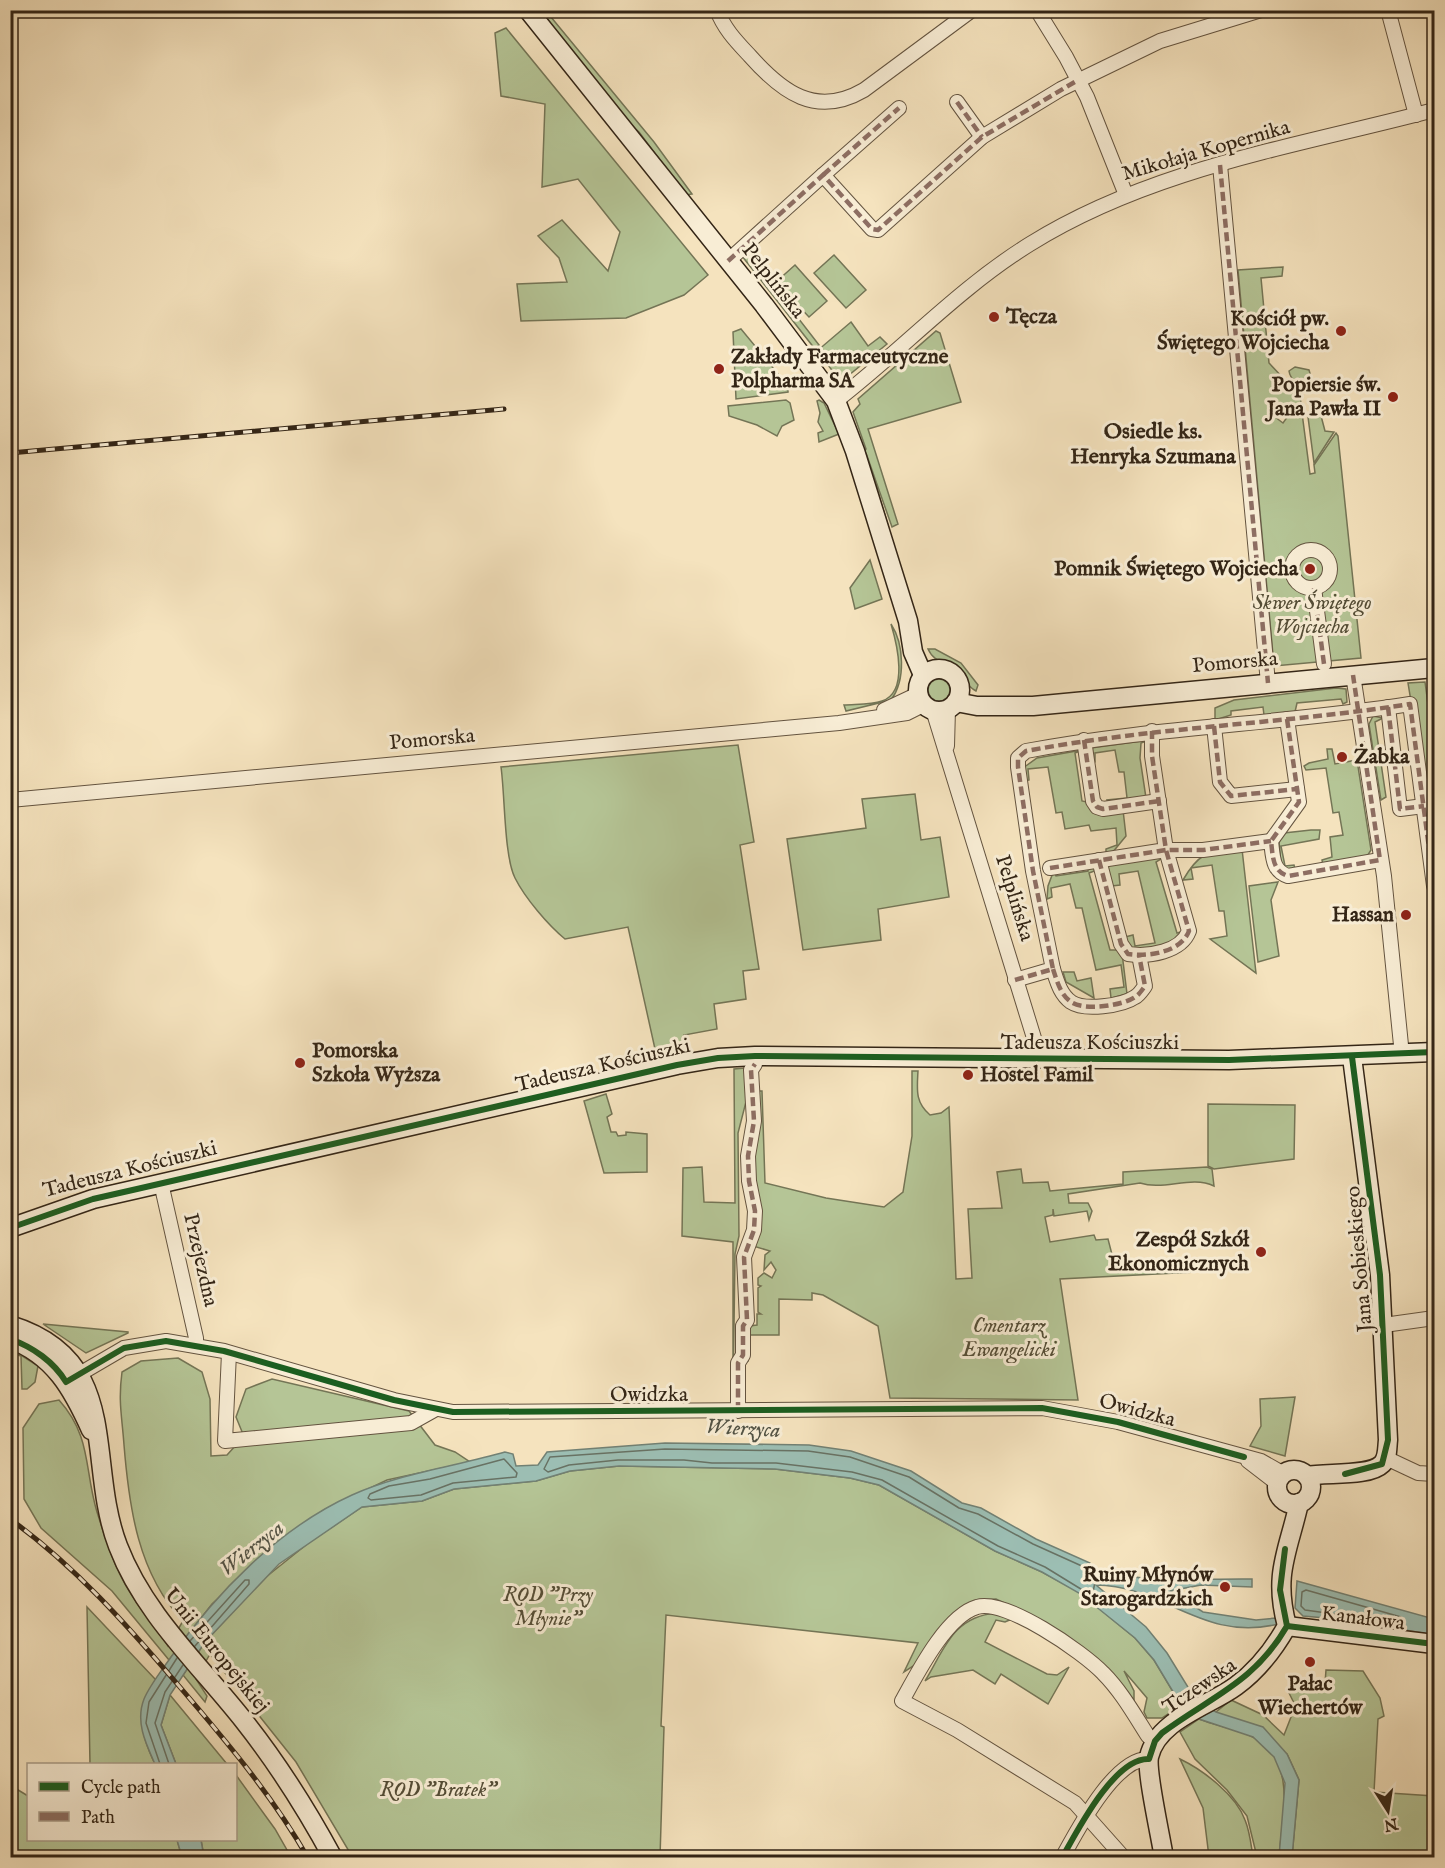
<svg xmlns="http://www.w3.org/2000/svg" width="1445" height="1868" font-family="'IM FELL English',serif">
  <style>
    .green { fill: #b5c596; stroke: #747556; stroke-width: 1.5 }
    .water { fill: #9cbeb3; stroke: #728174; stroke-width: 1.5 }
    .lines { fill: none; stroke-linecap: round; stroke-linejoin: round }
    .shore { stroke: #687264; stroke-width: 1.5 }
    .street-casing { stroke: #645440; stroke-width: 16 }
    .secondary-casing { stroke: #332516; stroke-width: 21 }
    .street { stroke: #f8edd5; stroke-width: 14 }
    .secondary { stroke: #f8edd5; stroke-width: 18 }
    .rail-casing { stroke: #332516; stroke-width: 5 }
    .rail { stroke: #f8edd5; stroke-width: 3; stroke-dasharray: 9; stroke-linecap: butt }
    .quiet { stroke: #8d6e63; stroke-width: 4.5; stroke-dasharray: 9 4.5; stroke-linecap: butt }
    .cycleway-casing { stroke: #f8edd5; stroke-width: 10 }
    .cycleway { stroke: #1b5e20; stroke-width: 6 }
    .poi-dot { fill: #8f2418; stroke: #f8edd5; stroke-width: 2 }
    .labels { text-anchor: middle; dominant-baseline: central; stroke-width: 6; stroke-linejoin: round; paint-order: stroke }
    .street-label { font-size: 21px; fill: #332516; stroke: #f8edd5 }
    .poi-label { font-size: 21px; font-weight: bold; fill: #332516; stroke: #f8edd5; text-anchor: end }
    .park-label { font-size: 21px; font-style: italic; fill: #544d36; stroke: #f8edd5 }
    .neighbourhood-label { font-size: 22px; font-weight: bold; fill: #332516; stroke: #f8edd5 }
    .water-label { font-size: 22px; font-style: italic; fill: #525345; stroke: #f8edd5 }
  </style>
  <rect width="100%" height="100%" fill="#f5e3be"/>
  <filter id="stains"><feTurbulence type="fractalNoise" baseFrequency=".00333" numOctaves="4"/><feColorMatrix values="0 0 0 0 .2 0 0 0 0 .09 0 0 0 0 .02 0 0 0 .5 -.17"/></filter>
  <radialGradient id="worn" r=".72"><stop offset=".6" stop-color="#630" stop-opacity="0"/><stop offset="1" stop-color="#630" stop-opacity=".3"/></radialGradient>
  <!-- green -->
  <g class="green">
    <path d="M536,11H546L654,142L692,194L686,195L639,132L620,115Z"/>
    <path d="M506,28L708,275L684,295L626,318L521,321L517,284L567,282L559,258L538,236L562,220L608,271L620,232L578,179L542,187L545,104L501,96L495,33Z"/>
    <path d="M747,252L819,345L815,349L742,256Z"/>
    <path d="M834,255L866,290L846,308L814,273Z"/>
    <path d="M795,265L827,301L809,317L776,282Z"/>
    <path d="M1283,267L1282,276L1261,278L1269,363L1300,396L1302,412L1288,414L1281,410L1275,417L1283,423L1288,416L1302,413L1310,474L1315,473L1314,465L1336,433L1338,436L1361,658L1274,666L1238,270Z"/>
    <path d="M851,322L868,346L880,337L887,344L849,375L838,378L817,351Z"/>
    <path d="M741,329L788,386V392L736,399L733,332Z"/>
    <path d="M936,331L940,333L961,402L868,429L898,524L892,527L866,453L888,525L885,523L863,455L866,449L853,412L860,404L858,399Z"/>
    <path d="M1295,367L1309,370L1315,391L1306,392C1300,388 1290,379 1289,371Z"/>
    <path d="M786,400L790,403L794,420L782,426L777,436L757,425L729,416L728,406Z"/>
    <path d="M819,400L824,403L839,434L819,442L818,433L823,431L818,422L820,413L817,401Z"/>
    <path d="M1320,412L1325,431L1334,432L1314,463L1308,417L1310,414Z"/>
    <path d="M870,560L882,599L855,609L850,588Z"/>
    <path d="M891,624C904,644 906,680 891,700L846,711L844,705C856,704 871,705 882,701C909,692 897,644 891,624Z"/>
    <path d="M928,649H935L961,663L978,685L976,691C966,686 964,677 956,669C945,660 935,664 928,649Z"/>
    <circle cx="939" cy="690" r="11"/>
    <path d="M1425,682L1434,749V843L1408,683Z"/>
    <path d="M1336,688L1346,689L1347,702L1343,704L1341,699L1297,703L1295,712L1264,715L1263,707L1231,711V715L1215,720V708L1234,700Z"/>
    <path d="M1373,716L1383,718L1375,722L1386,797L1381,800L1369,724Z"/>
    <path d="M1149,740L1141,743L1140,758L1146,798L1109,806L1107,800L1127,798L1124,772H1119L1115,750L1095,753V762L1091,763V748Z"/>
    <path d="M738,745L754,842L740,845L759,969L743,971L746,999L714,1004L717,1029L684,1035L687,1051L657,1058L628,927L565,939C548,925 525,898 515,878C504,856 505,795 501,767Z"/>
    <path d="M1327,749H1332L1335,764L1357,760L1371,850L1366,858L1323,865L1322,860L1332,857L1330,837L1343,835L1339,812L1333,813L1326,768L1306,770L1304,766L1309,763L1328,759Z"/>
    <path d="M1082,750L1075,753L1082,801L1123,810L1126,836L1112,853L1106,855V849L1117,845L1116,828L1091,831L1089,825L1065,829L1062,812L1056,813L1048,767L1028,769L1029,780L1025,781L1023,768L1037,758Z"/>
    <path d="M915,794L921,840L940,837L949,897L878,909L881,940L803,950L787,839L866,828L862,799Z"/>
    <path d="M1311,830H1320L1319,839L1281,846L1285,866L1294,865L1295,869L1287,871L1281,865L1279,841L1284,833Z"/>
    <path d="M1242,849L1256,973L1210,939L1227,936L1224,911H1219L1212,865L1191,868L1193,879L1183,880C1201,849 1209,853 1242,849Z"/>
    <path d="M1140,856L1164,857L1156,862L1177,933L1184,931L1173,945L1131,951L1125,937L1133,935L1135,946L1155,943L1138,871L1119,874L1120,885L1112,886L1106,865Z"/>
    <path d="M1094,863L1097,870L1089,873L1110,950H1119L1122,953L1127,994L1111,998L1110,989L1124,987L1121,965L1096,970L1082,908H1076L1070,884L1051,888L1052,897L1047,899L1048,886L1054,870L1056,876L1088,871V864Z"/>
    <path d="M1278,882L1271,900L1279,956L1258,962L1249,886Z"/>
    <path d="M1063,972H1074L1077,981L1091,978L1094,998L1066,982Z"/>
    <path d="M745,1068L748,1094L738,1133L739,1236L735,1254L733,1400V1242L682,1236L683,1168L702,1167L704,1202L735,1203L734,1069Z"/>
    <path d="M912,1071H918C917,1090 915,1102 930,1115L941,1113L949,1107L956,1279L972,1278L968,1209L1002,1208L997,1172L1021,1169L1023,1183L1048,1182L1050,1191L1123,1184V1172L1207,1167L1212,1169L1214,1186C1191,1175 1164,1191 1140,1183L1068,1194L1069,1203H1088L1092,1211L1089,1220L1087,1211L1054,1216L1053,1209V1215L1045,1217L1050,1242L1094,1235L1096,1240L1108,1239L1116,1270L1191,1260L1195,1272L1060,1279L1078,1400L890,1398L878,1326L823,1295L812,1293V1300L779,1299V1335H749L748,1361L743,1364L749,1326L757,1325V1314H761L758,1312V1288L761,1286L758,1285V1278L764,1273L772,1278L776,1270L771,1262L764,1270L765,1255L770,1251L753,1246L756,1091H762L765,1183L826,1198L884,1207L903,1192L912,1136Z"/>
    <path d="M606,1094L612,1114L607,1117L611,1132H616L618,1136L626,1135V1132L647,1134V1172L604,1173L584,1101Z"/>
    <path d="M1208,1104L1295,1105L1294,1159L1214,1169L1208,1166Z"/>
    <path d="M43,1324L128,1332V1333L86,1353Z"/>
    <path d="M10,1348L38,1366L35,1382L27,1389H22L21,1356L11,1353Z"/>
    <path d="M178,1358L202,1372L210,1399L211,1456L227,1455L237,1444H247L236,1417L246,1389L272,1379L409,1411L435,1445L455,1452L470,1462L387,1480L324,1510L281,1541L212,1604L169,1660L112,1591L41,1528L24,1499L23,1428L39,1404L59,1400C92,1437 84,1469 97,1512C105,1537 114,1567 128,1589C140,1609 155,1627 168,1646L183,1621C138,1574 129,1507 124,1445C122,1416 118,1402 122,1372L141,1361Z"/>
    <path d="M1295,1397L1285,1456L1250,1446L1261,1426L1260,1399Z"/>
    <path d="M619,1466L775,1469L850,1478L879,1485L995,1551L1042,1572L1079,1592L1135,1638L1154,1660L1181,1705L1162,1718H1147L1144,1712L1147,1698L1124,1671L1134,1691V1700L1094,1656L1030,1615L996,1599L976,1600L952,1615L918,1663L904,1672L918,1643L666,1615L661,1726L664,1727L660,1857L353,1858L296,1762L210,1654L196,1679L207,1696L205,1702L183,1675L205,1642L261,1581L311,1541L362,1507L422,1501L454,1489L536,1481L570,1471Z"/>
    <path d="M87,1607L156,1680C136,1713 139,1730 155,1764H90Z"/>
    <path d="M996,1613L1012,1619L1005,1622L996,1620L985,1642L1047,1674L1057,1675L1069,1667L1048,1704L1001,1674L995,1684L973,1670L931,1677L925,1681C945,1648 953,1617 996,1613Z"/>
    <path d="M1326,1670L1363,1671L1380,1698L1384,1716L1378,1719L1374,1792L1434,1796V1857H1292L1299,1780L1287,1754L1216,1712L1231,1700L1263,1715L1284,1735L1293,1712L1298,1711L1288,1691L1313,1682L1325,1683Z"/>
    <path d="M170,1695L227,1764H176L161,1725Z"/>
    <path d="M1199,1719C1217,1726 1237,1729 1253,1737C1298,1761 1282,1817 1279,1857H1257L1247,1816L1227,1790L1195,1759L1180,1732Z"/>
    <path d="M1180,1759C1203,1770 1236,1795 1245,1820C1250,1832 1251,1845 1253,1857H1209L1203,1808Z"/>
    <path d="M236,1775L275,1829L291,1857H204L201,1840H236Z"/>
    <path d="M10,1785L28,1796V1840H177L182,1857H11Z"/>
  </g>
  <!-- water -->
  <g class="water">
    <path d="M665,1443L809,1445L851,1451L911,1471L962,1503L981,1508L1036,1539L1090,1563L1091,1568C1144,1585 1198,1578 1252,1579V1587L1201,1585L1170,1591L1203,1612L1256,1620L1276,1618L1278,1624C1203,1643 1163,1585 1096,1585L1146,1627L1167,1653L1194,1697L1216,1712L1263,1727L1287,1754L1299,1780L1292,1857H1279L1285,1783L1274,1757L1253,1737L1199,1719L1181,1705L1154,1660L1135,1638L1079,1593L1042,1572L995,1551L879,1485L850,1478L775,1469L619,1466L570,1471L536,1481L454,1489L422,1501L362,1507L279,1564L205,1642L170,1695L161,1725L176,1764H155C146,1744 135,1722 144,1699C150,1685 162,1670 171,1657C216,1593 279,1528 352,1495C398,1474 456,1466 505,1452L513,1454L516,1466L538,1465L547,1452Z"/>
    <path d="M1297,1581L1434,1619V1635L1348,1620L1303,1616L1295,1608Z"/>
    <path d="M177,1840H201L204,1857H182Z"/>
  </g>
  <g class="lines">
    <!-- shore -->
    <g class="shore">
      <path d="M665,1449L808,1451L850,1457L909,1477L959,1508L978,1514L1033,1544L1084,1567L1096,1577L1093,1592L1089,1594L1045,1567L998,1546L882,1480L852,1472L776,1463H712L684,1460H618L569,1465L548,1472L544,1469L550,1457Z"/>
      <path d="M504,1459L517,1473L516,1477L453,1483L421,1495L371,1500L368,1498L370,1494L389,1486L430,1479Z"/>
      <path d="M1306,1590L1401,1617L1403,1621L1400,1623L1305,1610L1301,1606L1302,1592Z"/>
      <path d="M190,1641L245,1580H249V1584L195,1646"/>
      <path d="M160,1764L146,1723L149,1702L177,1658"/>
      <path d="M169,1764L155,1723L165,1692L183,1665"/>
    </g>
    <defs>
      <g id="street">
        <path d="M717,10C724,29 737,42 750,56C782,92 816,118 864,90L972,10"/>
        <path d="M1037,10L1066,57L1087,97L1126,195"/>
        <path d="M1388,10L1416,115"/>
        <path d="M957,102L982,137"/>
        <path d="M1220,165L1268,683"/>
        <path d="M823,175L899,108"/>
        <path d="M728,261L823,175L872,229L878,230L982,137L1061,89L1160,41L1261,10"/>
        <path d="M836,401C902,350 959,288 1030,244C1152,168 1298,146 1434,110"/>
        <circle cx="1311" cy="569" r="19"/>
        <path d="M1314,588L1324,664"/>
        <path d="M1353,675L1384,876L1402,1055"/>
        <path d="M1388,707L1400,809L1424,806"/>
        <path d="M884,710L918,694"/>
        <path d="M933,710L1038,1051V1059"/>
        <path d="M1287,719L1299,802L1271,841C1273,856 1272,871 1288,876L1380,860"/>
        <path d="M1214,726L1220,782L1231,796L1297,789"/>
        <path d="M1084,740L1093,801L1097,807L1103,809L1159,801"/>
        <path d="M947,746L948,709"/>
        <path d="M10,800L839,723L907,713L923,705"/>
        <path d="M1099,860L1121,944L1128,954C1149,957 1181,952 1189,931L1166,850H1203L1271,841"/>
        <path d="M1050,868L1166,850L1152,756V731"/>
        <path d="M1053,969C1057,981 1060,994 1071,1002C1084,1011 1122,1006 1135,997C1139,995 1142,990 1145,986L1139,955"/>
        <path d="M1015,980L1053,969L1033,871L1018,767V758L1026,751C1154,727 1282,724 1410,704L1434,886"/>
        <path d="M161,1183L196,1338V1345"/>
        <path d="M1384,1325L1434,1318"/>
        <path d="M229,1353L225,1441L411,1423L436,1409"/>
        <path d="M71,1379L124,1348L166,1341L224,1351L394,1400L453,1412L1042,1408L1118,1422L1261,1461L1284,1474"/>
        <path d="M738,1411V1363L743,1355V1326L747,1320L744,1257L754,1230L755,1211L749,1181L748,1156L754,1121L751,1070L755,1064"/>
        <path d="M1386,1458L1418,1473L1434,1474"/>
        <path d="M1248,1461L1278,1484"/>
        <path d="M1062,1858C1077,1831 1115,1757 1149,1759"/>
        <path d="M1124,1858L1075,1803L957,1730L902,1701C917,1674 946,1616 977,1607C1005,1598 1083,1652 1103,1673C1121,1691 1134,1714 1148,1736L1155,1741"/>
      </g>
      <g id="secondary">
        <path d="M528,10L764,305L836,401L855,451L908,621L913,652L923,675"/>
        <circle cx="939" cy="690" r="21"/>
        <path d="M956,702L977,706H1033L1434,668"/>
        <path d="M10,1228L93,1199L137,1189L677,1065L718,1058L755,1056L1229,1060L1434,1052"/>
        <path d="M10,1325C124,1360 85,1461 118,1546C144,1614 199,1664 244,1721C278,1764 307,1810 333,1858"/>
        <path d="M10,1339C54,1355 73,1390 91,1430"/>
        <circle cx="1294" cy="1487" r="17"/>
        <path d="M1307,1476C1326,1472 1369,1477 1382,1464C1388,1458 1387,1448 1388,1440L1380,1275L1352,1057"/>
        <path d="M1287,1626L1434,1644"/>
        <path d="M1164,1858C1161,1838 1146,1772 1149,1757C1157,1720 1209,1706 1236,1686C1258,1670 1274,1649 1287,1626C1273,1574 1288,1552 1299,1503"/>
      </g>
    </defs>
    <!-- street casing -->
    <use href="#street" class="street-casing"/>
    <!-- secondary casing -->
    <use href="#secondary" class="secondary-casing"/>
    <!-- street -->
    <use href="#street" class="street"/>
    <!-- secondary -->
    <use href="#secondary" class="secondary"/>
    <defs>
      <g id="rail">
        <path d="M10,453L504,409"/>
        <path d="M10,1519C75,1566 127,1625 179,1686C226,1741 272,1795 308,1858"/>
      </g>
    </defs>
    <!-- rail casing -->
    <use href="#rail" class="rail-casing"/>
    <!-- rail -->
    <use href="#rail" class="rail"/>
    <!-- quiet -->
    <g class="quiet">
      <path d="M957,102L982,137"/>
      <path d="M1220,165L1268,683"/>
      <path d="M823,175L899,108"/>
      <path d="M728,261L823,175L872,229L878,230L982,137L1078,80"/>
      <path d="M1314,588L1324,664"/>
      <path d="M1388,707L1400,809L1424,806"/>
      <path d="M1287,719L1299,802L1271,841C1273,856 1272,871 1288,876L1380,860L1353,675"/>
      <path d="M1214,726L1220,782L1231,796L1297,789"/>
      <path d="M1084,740L1093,801L1097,807L1103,809L1159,801"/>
      <path d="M1099,860L1121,944L1128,954C1149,957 1181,952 1189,931L1166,850H1203L1271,841"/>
      <path d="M1050,868L1166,850L1152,756V731"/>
      <path d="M1053,969C1057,981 1060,994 1071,1002C1084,1011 1122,1006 1135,997C1139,995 1142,990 1145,986L1139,955"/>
      <path d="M1015,980L1053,969L1033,871L1018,767V758L1026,751C1154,727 1282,724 1410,704L1434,886"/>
      <path d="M738,1411V1363L743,1355V1326L747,1320L744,1257L754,1230L755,1211L749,1181L748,1156L754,1121L751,1070L755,1064"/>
    </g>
    <defs>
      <g id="cycleway">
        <path d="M10,1228L93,1199L137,1189L677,1065L718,1058L755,1056L1229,1060L1434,1052"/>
        <path d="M10,1339C33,1347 54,1362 66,1382L124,1348L166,1341L224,1351L394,1400L453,1412L1042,1408L1118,1422L1244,1457"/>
        <path d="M1345,1474L1382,1464L1388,1440L1380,1275L1352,1057"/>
        <path d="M1287,1626L1434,1644"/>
        <path d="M1062,1858C1077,1831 1115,1757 1149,1759L1155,1741L1162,1733C1212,1696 1254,1683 1287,1626L1280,1590L1285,1549"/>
      </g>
    </defs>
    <!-- cycleway casing -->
    <use href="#cycleway" class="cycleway-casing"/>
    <!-- cycleway -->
    <use href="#cycleway" class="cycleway"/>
  </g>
  <!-- markers -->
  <g class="poi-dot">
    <circle cx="994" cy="317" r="6"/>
    <circle cx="1341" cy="331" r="6"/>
    <circle cx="719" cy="369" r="6"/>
    <circle cx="1393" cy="397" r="6"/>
    <circle cx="1310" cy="569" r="6"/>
    <circle cx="1342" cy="757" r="6"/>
    <circle cx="1406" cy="915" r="6"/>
    <circle cx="300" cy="1063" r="6"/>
    <circle cx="968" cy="1075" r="6"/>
    <circle cx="1261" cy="1252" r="6"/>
    <circle cx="1225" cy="1587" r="6"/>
    <circle cx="1310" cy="1662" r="6"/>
  </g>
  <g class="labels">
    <!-- street labels -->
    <g class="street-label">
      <text transform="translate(1206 151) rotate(-16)">Mikołaja Kopernika</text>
      <text transform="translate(773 281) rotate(52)">Pelplińska</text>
      <text transform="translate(1235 663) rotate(-5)">Pomorska</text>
      <text transform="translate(432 740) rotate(-5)">Pomorska</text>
      <text transform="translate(1014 898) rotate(73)">Pelplińska</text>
      <text x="1090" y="1043">Tadeusza Kościuszki</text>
      <text transform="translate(603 1066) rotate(-13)">Tadeusza Kościuszki</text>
      <text transform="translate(130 1170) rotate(-14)">Tadeusza Kościuszki</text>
      <text transform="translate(1360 1259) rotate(-95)">Jana Sobieskiego</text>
      <text transform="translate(200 1260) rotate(77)">Przejezdna</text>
      <text x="649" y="1395">Owidzka</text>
      <text transform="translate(1137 1411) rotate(15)">Owidzka</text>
      <text transform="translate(1363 1619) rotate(7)">Kanałowa</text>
      <text transform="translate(216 1651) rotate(51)">Unii Europejskiej</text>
      <text transform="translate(1200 1687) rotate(-34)">Tczewska</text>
    </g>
    <!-- poi labels -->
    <g class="poi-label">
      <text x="1006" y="317" text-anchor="start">Tęcza</text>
      <text x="1329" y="319">Kościół pw.<tspan x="1329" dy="24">Świętego Wojciecha</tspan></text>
      <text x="731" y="357" text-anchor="start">Zakłady Farmaceutyczne<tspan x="731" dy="24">Polpharma SA</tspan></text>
      <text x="1381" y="385">Popiersie św.<tspan x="1381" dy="24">Jana Pawła II</tspan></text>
      <text x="1298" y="569">Pomnik Świętego Wojciecha</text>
      <text x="1354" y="757" text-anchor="start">Żabka</text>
      <text x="1394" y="915">Hassan</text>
      <text x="312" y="1051" text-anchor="start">Pomorska<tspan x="312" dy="24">Szkoła Wyższa</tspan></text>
      <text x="980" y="1075" text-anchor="start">Hostel Famil</text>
      <text x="1249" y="1240">Zespół Szkół<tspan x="1249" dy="24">Ekonomicznych</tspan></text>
      <text x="1213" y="1575">Ruiny Młynów<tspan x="1213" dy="24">Starogardzkich</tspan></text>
      <text x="1310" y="1684" text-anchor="middle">Pałac<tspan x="1310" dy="24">Wiechertów</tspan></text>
    </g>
    <!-- park labels -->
    <g class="park-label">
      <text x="1312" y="603">Skwer Świętego<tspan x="1312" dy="24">Wojciecha</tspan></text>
      <text x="1009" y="1326">Cmentarz<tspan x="1009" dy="24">Ewangelicki</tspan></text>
      <text x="548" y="1595">ROD "Przy<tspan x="548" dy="24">Młynie"</tspan></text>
      <text x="438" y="1790">ROD "Bratek"</text>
    </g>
    <!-- neighbourhood labels -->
    <g class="neighbourhood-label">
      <text x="1153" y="432">Osiedle ks.<tspan x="1153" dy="25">Henryka Szumana</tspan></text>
    </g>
    <!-- water labels -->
    <g class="water-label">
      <text transform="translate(743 1429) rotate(3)">Wierzyca</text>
      <text transform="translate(252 1549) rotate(-38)">Wierzyca</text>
    </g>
  </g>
  <!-- margin -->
  <rect width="1445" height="1868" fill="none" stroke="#f5e3be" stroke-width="36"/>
  <rect x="12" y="12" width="1421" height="1844" fill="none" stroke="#332516" stroke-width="3"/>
  <rect x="18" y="18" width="1409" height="1832" fill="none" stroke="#332516" stroke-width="1.5"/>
  <!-- legend -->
  <rect x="27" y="1763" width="210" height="78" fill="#f8edd5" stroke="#a99d89" stroke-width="1.5"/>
  <rect x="39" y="1782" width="30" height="9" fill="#1b5e20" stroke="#a99d89" stroke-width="1.5"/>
  <text x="81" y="1793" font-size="18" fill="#332516">Cycle path</text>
  <rect x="39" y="1812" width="30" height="9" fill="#8d6e63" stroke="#a99d89" stroke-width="1.5"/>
  <text x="81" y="1823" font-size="18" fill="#332516">Path</text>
  <!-- north arrow -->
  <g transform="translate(1388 1811) rotate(168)" stroke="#f8edd5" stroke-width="4.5" paint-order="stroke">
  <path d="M0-4.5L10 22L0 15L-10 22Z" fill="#332516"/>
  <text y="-9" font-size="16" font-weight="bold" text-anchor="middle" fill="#332516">N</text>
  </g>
  <rect width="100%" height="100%" filter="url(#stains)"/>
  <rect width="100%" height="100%" fill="url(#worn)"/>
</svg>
